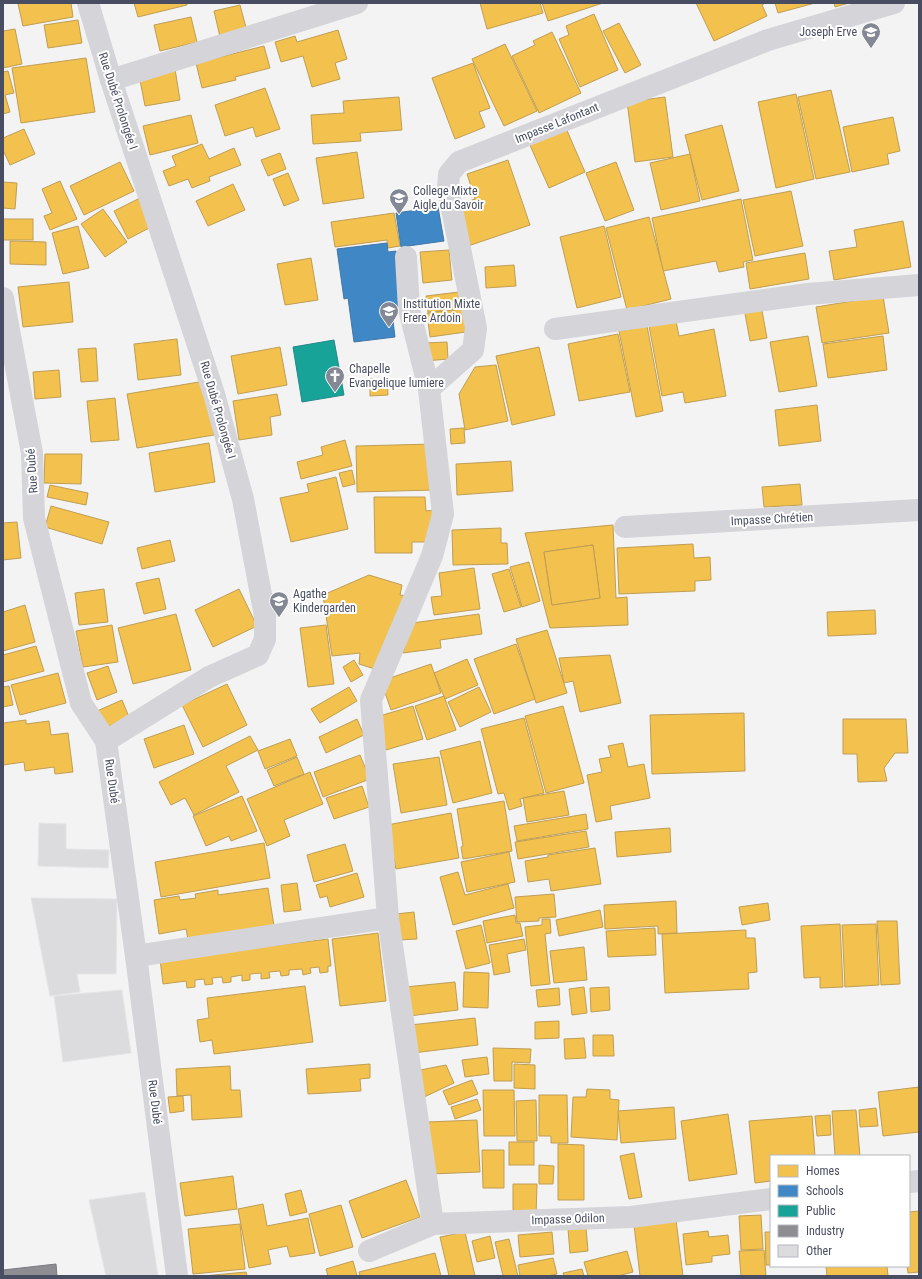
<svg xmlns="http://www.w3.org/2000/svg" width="922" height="1279" font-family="'Roboto Condensed',sans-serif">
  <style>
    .homes { fill: #f2c14e; stroke: #bf9e54; fill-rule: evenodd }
    .schools { fill: #3f88c5; stroke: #4276a7 }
    .public { fill: #17a398; stroke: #268988 }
    .industry { fill: #8d8d92; stroke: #787a83 }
    .building { fill: #dcdcdf; stroke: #e5e5e6 }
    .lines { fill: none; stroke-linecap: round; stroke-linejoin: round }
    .minor { stroke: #d4d4d9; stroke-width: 22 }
    .labels { text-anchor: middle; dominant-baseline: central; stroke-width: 4; stroke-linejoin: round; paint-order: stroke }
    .poi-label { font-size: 12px; fill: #484d61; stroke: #fff; text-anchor: start }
    .street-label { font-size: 12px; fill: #484d61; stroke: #fff }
  </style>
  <rect width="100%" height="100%" fill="#f3f3f3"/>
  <!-- homes -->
  <g class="homes">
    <path d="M22,3H71L73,17L23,26L18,4Z"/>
    <path d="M134,3H187V5L138,17Z"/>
    <path d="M480,3H540L543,13L487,29Z"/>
    <path d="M542,3H603L548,21Z"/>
    <path d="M696,3H765L762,5L767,16L714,41Z"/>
    <path d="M775,3H815L778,13Z"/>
    <path d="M834,3H849L835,7Z"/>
    <path d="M240,5L248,35L221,41L214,11Z"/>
    <path d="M594,14L618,70L580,87L559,39L569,35L566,26Z"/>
    <path d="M191,17L197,42L160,51L154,25Z"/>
    <path d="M78,20L82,43L48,48L44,25Z"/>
    <path d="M619,23L641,65L625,73L603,31Z"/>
    <path d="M15,29L22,64L3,68V31Z"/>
    <path d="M338,30L347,59L335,63L340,79L312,87L303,56L281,62L275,42L295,36L297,42Z"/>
    <path d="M552,32L581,93L539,113L512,56L535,45L533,41Z"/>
    <path d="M505,44L537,111L504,126L472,59Z"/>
    <path d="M264,46L270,68L235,77L236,80L202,88L196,63Z"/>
    <path d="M86,58L95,112L21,123L12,68Z"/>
    <path d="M473,63L490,108L479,112L485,127L455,139L432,78Z"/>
    <path d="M175,69L180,100L145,106L139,75Z"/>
    <path d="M8,71L14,93L5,95L10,112L3,114V72Z"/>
    <path d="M265,88L280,129L256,137L253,127L225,136L215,105Z"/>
    <path d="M831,90L850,172L816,179L798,97Z"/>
    <path d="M796,94L814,179L776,188L758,102Z"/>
    <path d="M399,97L402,130L360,133L361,141L313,144L311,115L344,113L343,101Z"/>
    <path d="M665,97L673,157L635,162L627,102Z"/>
    <path d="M191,115L198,143L150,155L143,126Z"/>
    <path d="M893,117L900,151L887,154L889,164L852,172L843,127Z"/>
    <path d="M722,125L739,191L702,200L685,135Z"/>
    <path d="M565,126L585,172L549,188L529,143Z"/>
    <path d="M24,129L35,154L10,165L3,150V138Z"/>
    <path d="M202,144L209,159L234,148L241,165L209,177L210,181L192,188L188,179L169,186L163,171L176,166L172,156Z"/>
    <path d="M357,152L364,198L323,204L316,158Z"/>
    <path d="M280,153L286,169L268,176L261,160Z"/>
    <path d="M690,154L700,201L661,210L650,163Z"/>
    <path d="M508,160L530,225L468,246L454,206L475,199L467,174Z"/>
    <path d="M120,162L134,191L84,215L70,186Z"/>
    <path d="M616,162L634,210L605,221L586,173Z"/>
    <path d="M288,173L299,200L284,206L273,179Z"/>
    <path d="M60,181L77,219L50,230L44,216L52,213L42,189Z"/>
    <path d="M3,182L17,183L15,209L3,208Z"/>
    <path d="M233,184L245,210L208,226L196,201Z"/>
    <path d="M791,191L803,246L755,256L743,200Z"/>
    <path d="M140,198L155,225L128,239L114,211Z"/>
    <path d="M741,199L753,260L743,262L744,267L719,272L716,261L663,271L652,218Z"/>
    <path d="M103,209L127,242L105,257L81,224Z"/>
    <path d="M394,213L400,246L388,248L387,240L335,247L331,222Z"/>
    <path d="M649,217L671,299L627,310L606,228Z"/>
    <rect x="3" y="219" width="30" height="21"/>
    <path d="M903,221L911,267L834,280L829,251L857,247L854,230Z"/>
    <path d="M78,226L89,268L63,274L52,233Z"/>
    <path d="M604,226L621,297L577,308L560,237Z"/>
    <path d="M10,241L46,242V265L10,264Z"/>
    <path d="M449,250L452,280L423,283L420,252Z"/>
    <path d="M805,253L809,279L750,289L746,263Z"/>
    <path d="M311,258L318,300L285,305L277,264Z"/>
    <path d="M514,265L516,286L486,288L485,267Z"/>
    <path d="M69,282L73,322L23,327L18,287Z"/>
    <path d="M459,292L461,309L428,312L426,296Z"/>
    <path d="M883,296L889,333L822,343L816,307Z"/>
    <path d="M761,305L767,338L750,341L744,308Z"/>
    <path d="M463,309L466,332L430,337L427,313Z"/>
    <path d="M676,321L679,336L714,329L726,396L685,403L683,392L662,396L649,326Z"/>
    <path d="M647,326L663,411L636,417L619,331Z"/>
    <path d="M618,334L630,392L579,401L568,344Z"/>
    <path d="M808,336L817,386L779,392L770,342Z"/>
    <path d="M883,336L887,370L828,378L823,344Z"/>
    <path d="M177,339L181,375L138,380L134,344Z"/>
    <path d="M447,342L448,359L426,361L425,343Z"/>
    <path d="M280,347L287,385L238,394L231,356Z"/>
    <path d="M539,347L555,415L512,425L496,356Z"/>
    <path d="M96,348L98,381L81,382L78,349Z"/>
    <path d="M496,365L508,421L465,430L459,394L475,367Z"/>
    <path d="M59,370L61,397L35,399L33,372Z"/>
    <path d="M370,379H387L388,395L370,396Z"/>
    <path d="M205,381L214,435L137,448L127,394Z"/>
    <path d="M277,394L281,415L270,417L272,435L239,440L233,401Z"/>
    <path d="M115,398L119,440L91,442L87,401Z"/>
    <path d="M817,405L821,441L779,446L775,410Z"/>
    <path d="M464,428L465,443L451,444L450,429Z"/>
    <path d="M345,440L352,466L301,479L297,462L323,455L321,447Z"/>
    <path d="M209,443L215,482L155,492L149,453Z"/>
    <path d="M433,444L435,490L357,492L356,446Z"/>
    <path d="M45,454H82L81,484L44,483Z"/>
    <path d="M511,461L513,491L457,495L456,464Z"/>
    <path d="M352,470L355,484L343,487L339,473Z"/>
    <path d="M336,477L348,529L291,542L280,498L309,492L307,484Z"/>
    <path d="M800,484L802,505L764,507L762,487Z"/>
    <path d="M50,485L88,493L86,505L47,497Z"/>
    <path d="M374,497H425L426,511L434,510L435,542H412V553H375Z"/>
    <path d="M51,506L109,522L102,544L45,527Z"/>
    <path d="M17,522L21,558L3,560V523Z"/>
    <path d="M613,525L616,598L627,597L628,625L550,628L525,533ZM593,545L600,598L552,605L544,552Z"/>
    <path d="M501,528V543H507L508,564L453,565L452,530Z"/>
    <path d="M170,540L175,561L142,569L137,548Z"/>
    <path d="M693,544L694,558L710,557L711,580L695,581V591L619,594L617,548Z"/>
    <path d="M593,545L600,598L552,605L544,552Z"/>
    <path d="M529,562L540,601L522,607L510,567Z"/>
    <path d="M474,568L480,609L434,615L431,597L442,596L439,573Z"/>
    <path d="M509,569L521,607L504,612L492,574Z"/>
    <path d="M369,575L402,585L400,595L408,596L378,670L359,664L360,653L332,656L323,595Z"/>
    <path d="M159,578L166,609L144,614L136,583Z"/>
    <path d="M104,589L108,622L79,625L75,593Z"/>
    <path d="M239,589L257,626L213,647L195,610Z"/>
    <path d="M25,605L35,642L3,651V612Z"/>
    <path d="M875,610L876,634L828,636L827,612Z"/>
    <path d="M176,614L191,670L133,684L118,628Z"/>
    <path d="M479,614L482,634L440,640L441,648L403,653L412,623Z"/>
    <path d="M112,625L118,662L83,667L76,631Z"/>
    <path d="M326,625L334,684L308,687L300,628Z"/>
    <path d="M547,630L567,693L536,703L516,639Z"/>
    <path d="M516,644L535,699L494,714L474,659Z"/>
    <path d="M36,646L44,671L3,682V655Z"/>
    <path d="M610,655L621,703L580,712L573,681L564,683L559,658Z"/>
    <path d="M467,659L478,685L445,699L434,673Z"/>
    <path d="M354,660L363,675L351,682L343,667Z"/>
    <path d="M431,664L441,693L391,710L381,681Z"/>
    <path d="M108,666L117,692L97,700L87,673Z"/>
    <path d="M58,673L66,703L20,715L11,685Z"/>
    <path d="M227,684L247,725L203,747L182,705Z"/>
    <path d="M9,686L13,705L3,707V687Z"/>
    <path d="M349,687L357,701L320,723L311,709Z"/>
    <path d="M479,687L491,712L460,727L448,702Z"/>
    <path d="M444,696L456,730L427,740L415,706Z"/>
    <path d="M122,700L129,717L105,728L97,711Z"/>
    <path d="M413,706L423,739L386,750L376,717Z"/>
    <path d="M563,706L584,783L546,793L525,716Z"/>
    <path d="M744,713L745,771L652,774L650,715Z"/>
    <path d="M524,718L544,793L520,799L522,806L509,810L504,793L498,794L481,729Z"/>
    <path d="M357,719L364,735L326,753L319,737Z"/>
    <path d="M843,719H906L908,753H895L884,768L887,781L858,782L857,754H843Z"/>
    <path d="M26,720V724L49,721L51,735L68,733L73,772L55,774L54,767L25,771L24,762L3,765V723Z"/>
    <path d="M184,725L194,754L154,768L144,739Z"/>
    <path d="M250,736L258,750L226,766L239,792L194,815L185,798L171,805L159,782Z"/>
    <path d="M290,739L297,756L265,769L258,751Z"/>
    <path d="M480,741L492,793L453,803L440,751Z"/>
    <path d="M623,743L628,767L644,764L650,798L610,806L612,819L596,822L587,775L602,772L599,759L611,757L608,746Z"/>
    <path d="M360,755L370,779L323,797L314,772Z"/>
    <path d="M297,757L304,774L274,786L267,770Z"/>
    <path d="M439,757L447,805L401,813L393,764Z"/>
    <path d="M310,772L323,804L284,820L290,836L267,846L247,799Z"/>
    <path d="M362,786L369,807L334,819L326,798Z"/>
    <path d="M564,791L569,815L527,822L523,798Z"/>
    <path d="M242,796L257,831L231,841L229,836L206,846L193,816Z"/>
    <path d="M504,801L512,851L463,859L461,847L463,846L457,809Z"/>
    <path d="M451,813L459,858L396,869L387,825Z"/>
    <path d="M586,814L588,829L517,841L514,826Z"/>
    <path d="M670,828L671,852L617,857L615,832Z"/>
    <path d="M586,831L589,847L518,859L515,842Z"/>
    <path d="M264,843L270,878L161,897L155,862Z"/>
    <path d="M345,844L353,871L314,882L307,855Z"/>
    <path d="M595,848L601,884L551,891L549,879L528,882L525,861L548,857V855Z"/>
    <path d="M509,852L515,882L467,892L461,862Z"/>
    <path d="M458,872L465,895L508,884L514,908L453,925L440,877Z"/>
    <path d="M357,873L364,897L330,907L327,896L320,898L316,885Z"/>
    <path d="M297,883L301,910L284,912L281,885Z"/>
    <path d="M268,888L274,926L188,939L186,929L159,934L154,900L179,896L180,900L196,898L195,894L218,890V895Z"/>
    <path d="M554,894L556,917L539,918V921L517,922L515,897Z"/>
    <path d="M676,901L677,933L658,934V926L605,929L604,905Z"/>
    <path d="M768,903L770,920L742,925L739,907Z"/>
    <path d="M600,910L603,927L559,936L556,920Z"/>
    <path d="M414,912L417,939L399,940L396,914Z"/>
    <path d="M515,915L516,923H520L523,936L487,943L483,921Z"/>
    <path d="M542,919H550L551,933L545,934L550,984L531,986L525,927L542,925Z"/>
    <path d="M877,921H897L900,984L881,985Z"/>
    <path d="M840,924L843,987L820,988V977L804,978L801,926Z"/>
    <path d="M876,924L879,985L845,987L842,925Z"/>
    <path d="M481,925L490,963L466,969L456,931Z"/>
    <path d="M655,928L656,955L608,957L606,931Z"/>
    <path d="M746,930V938H755L757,972L748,973L749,989L665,993L662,934Z"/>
    <path d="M378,933L386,1001L340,1006L332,939Z"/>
    <path d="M328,939L331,966H328V972L320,973L319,967L310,968L311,973L303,975L302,969L289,970V975L281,976L280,971L269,972L270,978L261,979V973L250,974V980L242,981V975L231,977V982L223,983L222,977L212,978L213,984L205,985L204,979L195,980V987L187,988L186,981L163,984L160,959Z"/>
    <path d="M524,939L526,950L507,954L510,972L494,975L489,945Z"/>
    <path d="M584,947L587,980L554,983L550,951Z"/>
    <path d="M464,972L489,973L488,1008L463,1007Z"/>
    <path d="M455,982L458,1010L409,1016L405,987Z"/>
    <path d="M305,986L313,1042L214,1054L212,1040L200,1042L197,1020L209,1018L207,998Z"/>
    <path d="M584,987L587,1013L572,1015L569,989Z"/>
    <path d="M609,987L610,1010L591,1012L590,988Z"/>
    <path d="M559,988L560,1005L538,1007L536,990Z"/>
    <path d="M475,1018L478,1045L413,1053L410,1025Z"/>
    <path d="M559,1021V1038L535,1039V1022Z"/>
    <path d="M593,1035H613L614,1056H593Z"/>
    <path d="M584,1038L586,1058L565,1059L564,1039Z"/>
    <path d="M493,1048L531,1049L530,1063L512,1062V1081H494Z"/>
    <path d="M487,1057L489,1074L465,1077L462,1060Z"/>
    <path d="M370,1064V1078L360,1079L361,1091L308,1094L306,1069Z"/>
    <path d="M514,1064L535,1065V1089L514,1088Z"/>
    <path d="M446,1065L454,1083L422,1098L415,1071Z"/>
    <path d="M230,1066L231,1090H240L242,1117L192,1120L191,1095L177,1096L176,1069Z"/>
    <path d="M472,1080L478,1094L449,1105L443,1091Z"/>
    <path d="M919,1087V1132L883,1136L878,1092Z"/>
    <path d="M587,1089L610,1090V1099L619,1100L617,1140L571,1137L573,1097H586Z"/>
    <path d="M483,1090H514L515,1136H484Z"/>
    <path d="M539,1095H567L568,1143H551V1136H539Z"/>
    <path d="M183,1096L184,1111L170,1113L168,1097Z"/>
    <path d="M477,1099L481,1110L455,1119L451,1107Z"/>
    <path d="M536,1100L537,1141H517L516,1101Z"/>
    <path d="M674,1107L676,1139L621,1143L618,1111Z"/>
    <path d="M876,1108L878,1126L860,1127L859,1110Z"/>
    <path d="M856,1110L860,1156H835L832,1111Z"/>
    <path d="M728,1114L737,1174L689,1181L681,1121Z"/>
    <path d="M830,1115L831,1135L817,1136L815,1116Z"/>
    <path d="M812,1116L815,1156H771V1181L755,1183L749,1121Z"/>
    <path d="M477,1120L480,1172L430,1174L427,1122Z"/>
    <rect x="509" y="1142" width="25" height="23"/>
    <path d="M558,1144L584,1145V1200H558Z"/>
    <path d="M482,1150H504V1188H483Z"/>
    <path d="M634,1153L642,1197L629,1199L620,1156Z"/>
    <path d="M539,1165L554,1166L553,1184H539Z"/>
    <path d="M233,1176L237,1209L185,1216L180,1183Z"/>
    <path d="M406,1180L420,1217L362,1238L349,1201Z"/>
    <path d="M513,1184H537L536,1216H513Z"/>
    <path d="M301,1190L307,1212L290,1216L285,1194Z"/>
    <path d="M263,1204L267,1226L308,1218L315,1253L290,1257L287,1246L268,1250L271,1264L249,1268L238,1209Z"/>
    <path d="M341,1205L353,1247L320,1256L309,1214Z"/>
    <path d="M919,1211V1272L908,1273L907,1266H909V1212Z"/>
    <path d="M761,1215L763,1249L741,1250L739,1216Z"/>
    <path d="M676,1220L683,1276H640L634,1225Z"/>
    <path d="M240,1224L245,1269L193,1274L188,1229Z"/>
    <path d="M586,1228L588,1251L570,1253L568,1229Z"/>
    <path d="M708,1231L709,1237L728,1235L730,1254L712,1256V1262L686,1265L683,1234Z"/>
    <path d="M465,1232L475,1276H449L440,1237Z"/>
    <path d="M552,1232L554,1254L520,1257L518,1235Z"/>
    <path d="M765,1232H771V1265H766Z"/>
    <path d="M490,1236L495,1258L477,1262L472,1241Z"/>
    <path d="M509,1239L518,1276H503L495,1242Z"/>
    <path d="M764,1250L766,1276H741L739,1251Z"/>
    <path d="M627,1251L633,1272L618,1276H588L584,1262Z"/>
    <path d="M435,1253L441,1276H360L359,1272Z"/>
    <path d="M553,1258L557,1274L547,1276H520L518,1265Z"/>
    <path d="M353,1261L357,1276H328L326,1269Z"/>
    <path d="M826,1266H887L888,1276H827Z"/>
    <path d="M582,1269L584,1276H564L563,1273Z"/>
    <path d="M246,1272L247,1276H203Z"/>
  </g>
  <!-- schools -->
  <g class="schools">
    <path d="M438,207L444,241L401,247L396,213Z"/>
    <path d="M387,243L388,252L396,251L404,312L392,313L395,337L354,342L348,298L344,299L337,249Z"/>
  </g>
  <!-- public -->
  <path class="public" d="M334,340L344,395L302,402L293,347Z"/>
  <!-- industry -->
  <path class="industry" d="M56,1264L57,1276H3V1270Z"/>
  <!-- building -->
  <g class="building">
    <path d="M39,823L66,824V849L109,850L108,868L38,866Z"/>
    <path d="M31,898L117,899L116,974H77L80,992L50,996Z"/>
    <path d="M122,990L131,1053L63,1062L54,996Z"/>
    <path d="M145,1192L158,1276H106L89,1200Z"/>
  </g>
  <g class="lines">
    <!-- minor -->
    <g class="minor">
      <path d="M88,3L111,80L214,394L243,499L265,616V639L258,655L209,677L106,741"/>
      <path d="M111,80L357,3"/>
      <path d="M406,257L409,309L429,389L443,514L432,556L371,700L388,918L433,1224"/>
      <path d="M3,298L32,453L34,518L81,703L106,741L136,956L177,1276"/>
      <path d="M555,329L808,294L919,285"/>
      <path d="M429,389L473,350L476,328L448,189L449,174L459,162L768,40L894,3"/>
      <path d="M625,527L919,510"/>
      <path d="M136,956L388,918"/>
      <path d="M909,1182L919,1181"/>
      <path d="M369,1251L433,1224L631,1217L771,1199"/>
    </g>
  </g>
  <!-- icons -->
  <defs>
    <symbol id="school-pin" viewBox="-11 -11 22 30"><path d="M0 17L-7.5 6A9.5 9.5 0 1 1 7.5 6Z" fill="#848794" stroke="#fff"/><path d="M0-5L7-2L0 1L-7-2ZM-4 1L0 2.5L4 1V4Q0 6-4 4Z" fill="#fff"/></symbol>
    <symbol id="church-pin" viewBox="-11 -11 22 30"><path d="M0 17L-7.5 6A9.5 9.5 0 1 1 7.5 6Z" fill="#848794" stroke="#fff"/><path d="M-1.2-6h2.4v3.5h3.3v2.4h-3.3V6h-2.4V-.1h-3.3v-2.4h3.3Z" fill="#fff"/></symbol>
  </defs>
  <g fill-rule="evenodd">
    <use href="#school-pin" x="860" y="21" width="22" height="30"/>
    <use href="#school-pin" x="388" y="187" width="22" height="30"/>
    <use href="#school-pin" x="378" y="300" width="22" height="30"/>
    <use href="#church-pin" x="324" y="365" width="22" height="30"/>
    <use href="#school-pin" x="268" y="590" width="22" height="30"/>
  </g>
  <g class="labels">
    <!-- poi labels -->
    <g class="poi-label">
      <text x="857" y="32" text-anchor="end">Joseph Erve</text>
      <text x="413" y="191">College Mixte<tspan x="413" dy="14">Aigle du Savoir</tspan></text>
      <text x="403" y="304">Institution Mixte<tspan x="403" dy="14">Frere Ardoin</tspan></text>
      <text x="349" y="369">Chapelle<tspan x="349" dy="14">Evangelique lumiere</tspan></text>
      <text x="293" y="594">Agathe<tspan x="293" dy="14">Kindergarden</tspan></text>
    </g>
    <!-- street labels -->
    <g class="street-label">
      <text transform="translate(118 101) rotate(72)">Rue Dubé Prolongée I</text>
      <text transform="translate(557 123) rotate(-22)">Impasse Lafontant</text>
      <text transform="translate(218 410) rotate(74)">Rue Dubé Prolongée I</text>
      <text transform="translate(32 471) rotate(-94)">Rue Dubé</text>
      <text transform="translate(772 519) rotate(-3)">Impasse Chrétien</text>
      <text transform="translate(112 781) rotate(82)">Rue Dubé</text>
      <text transform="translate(155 1102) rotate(83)">Rue Dubé</text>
      <text transform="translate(568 1219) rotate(-2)">Impasse Odilon</text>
    </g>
  </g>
  <!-- border -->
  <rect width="922" height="1279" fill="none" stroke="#484d61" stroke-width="8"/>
  <!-- legend -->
  <rect x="770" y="1155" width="140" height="112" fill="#ffffff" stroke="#b6b8c0"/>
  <rect x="778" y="1165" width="20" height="12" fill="#f2c14e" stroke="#b6b8c0"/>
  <text x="806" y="1175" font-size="12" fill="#484d61">Homes</text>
  <rect x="778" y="1185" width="20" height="12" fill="#3f88c5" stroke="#b6b8c0"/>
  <text x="806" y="1195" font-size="12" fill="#484d61">Schools</text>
  <rect x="778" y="1205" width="20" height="12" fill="#17a398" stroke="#b6b8c0"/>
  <text x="806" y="1215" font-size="12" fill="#484d61">Public</text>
  <rect x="778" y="1225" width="20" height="12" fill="#8d8d92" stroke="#b6b8c0"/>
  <text x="806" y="1235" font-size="12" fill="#484d61">Industry</text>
  <rect x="778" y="1245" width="20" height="12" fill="#dcdcdf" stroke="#b6b8c0"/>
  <text x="806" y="1255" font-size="12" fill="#484d61">Other</text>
</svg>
